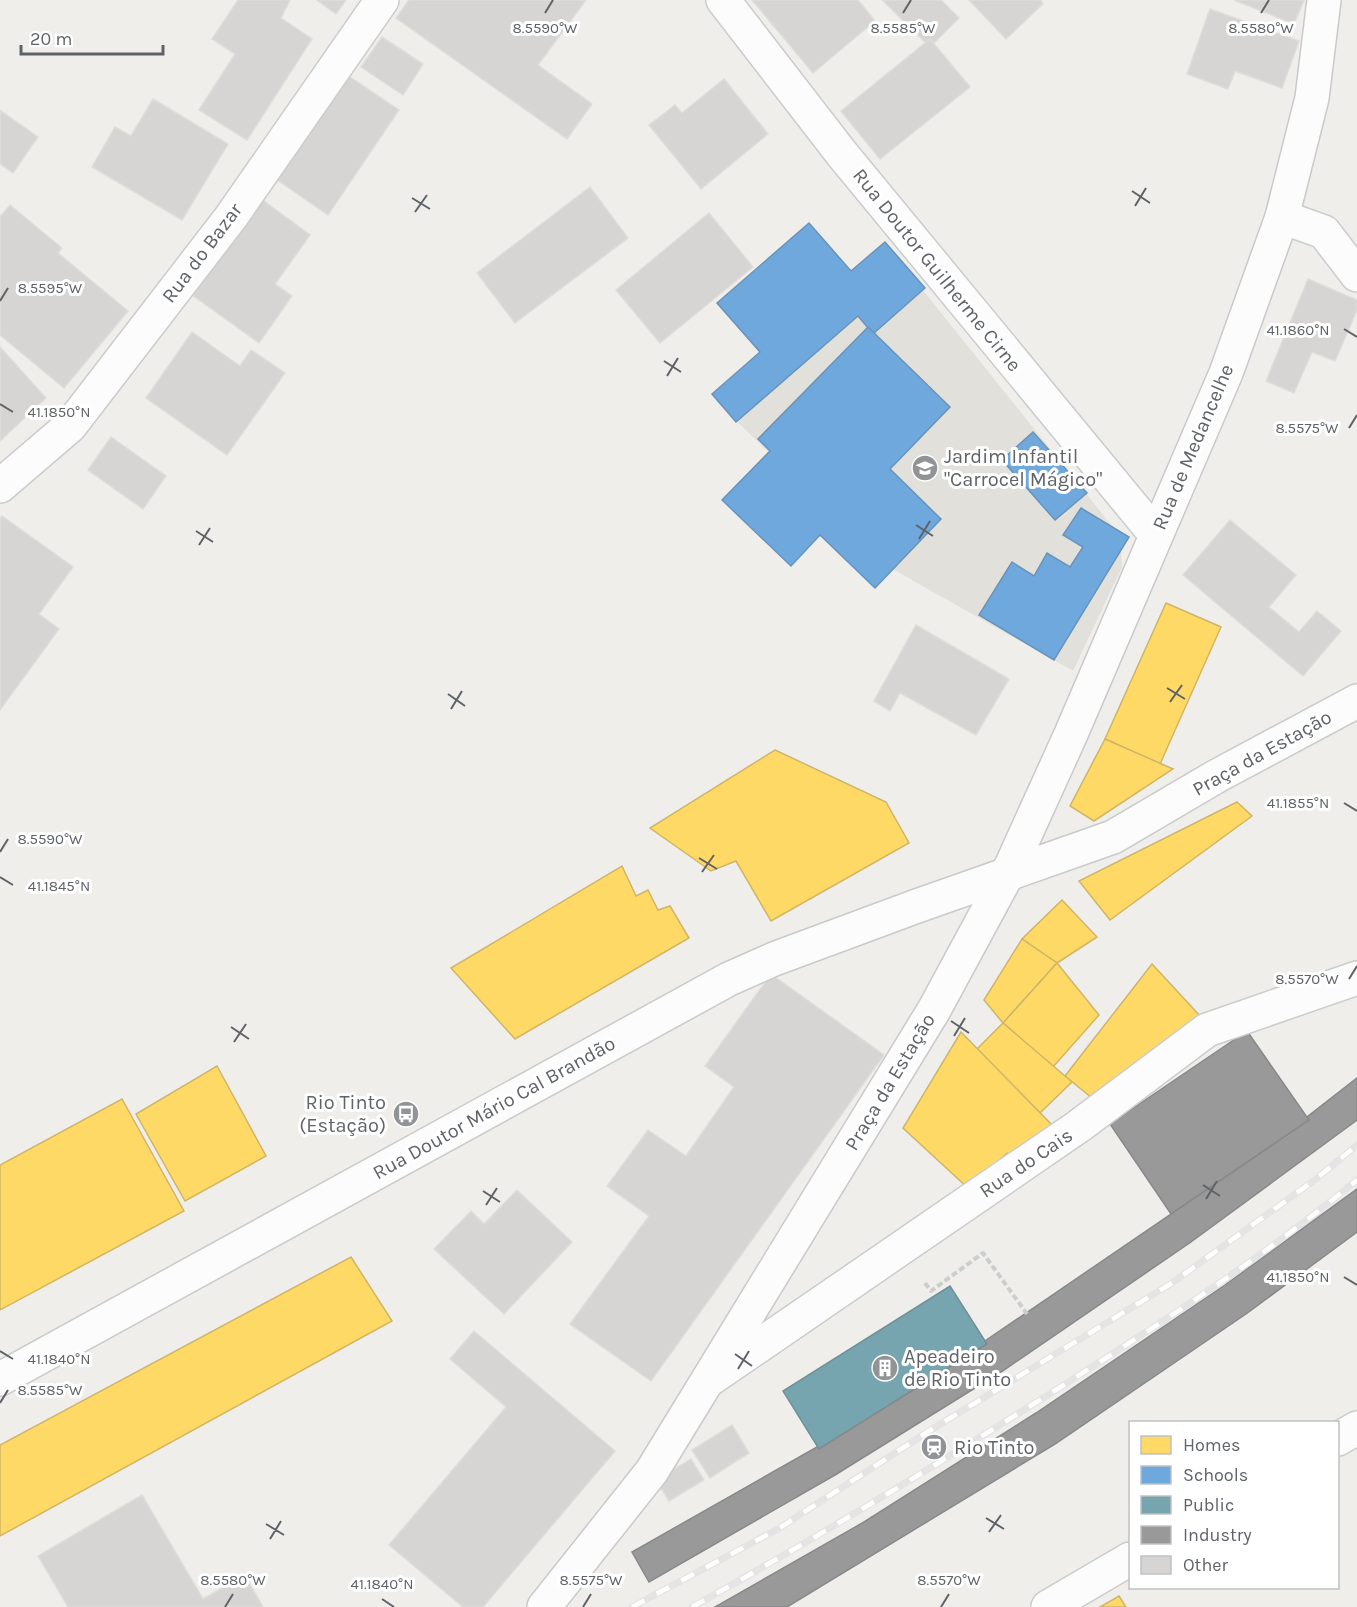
<svg xmlns="http://www.w3.org/2000/svg" width="1357" height="1607" font-family="Karla,sans-serif">
  <style>
    .education { fill: #e2e0da }
    .homes { fill: #ffd966; stroke: #cfb667; stroke-width: 1.5 }
    .schools { fill: #6fa8dc; stroke: #6a93b9; stroke-width: 1.5 }
    .public { fill: #76a5af; stroke: #6f919a; stroke-width: 1.5 }
    .industry { fill: #999; stroke: #88898a; stroke-width: 1.5 }
    .building { fill: #d6d5d3; stroke: #deddd9; stroke-width: 1.5 }
    .lines { fill: none; stroke-linecap: round; stroke-linejoin: round }
    .street-casing { stroke: #cbcccc; stroke-width: 36 }
    .secondary-casing { stroke: #cacacb; stroke-width: 36 }
    .path { stroke: #cacfcc; stroke-width: 4; stroke-dasharray: 6 3; stroke-linecap: butt }
    .street { stroke: #fdfcfc; stroke-width: 33 }
    .secondary { stroke: #fdfcfc; stroke-width: 33 }
    .rail-casing { stroke: #e4e4e4; stroke-width: 7 }
    .rail { stroke: #fff; stroke-width: 4.5; stroke-dasharray: 14; stroke-linecap: butt }
    .ticks { fill: none; stroke: #5f6368; stroke-width: 2 }
    .labels { text-anchor: middle; dominant-baseline: central; stroke-width: 6; stroke-linejoin: round; paint-order: stroke }
    .street-label { font-size: 20px; fill: #5f6368; stroke: #fff }
    .poi-label { font-size: 20px; fill: #5f6368; stroke: #fff; text-anchor: start }
    .ticks-label { font-size: 15px; text-anchor: middle; fill: #5f6368; stroke: #fff; stroke-width: 6; stroke-linejoin: round; paint-order: stroke }
  </style>
  <rect width="100%" height="100%" fill="#efeeea"/>
  <!-- education -->
  <path class="education" d="M889,248L1120,536L1122,567L1073,671L882,563L716,401Z"/>
  <!-- homes -->
  <g class="homes">
    <path d="M1166,603L1221,627L1160,764L1105,739Z"/>
    <path d="M1105,739L1173,769L1094,821L1070,806Z"/>
    <path d="M775,750L886,802L909,843L771,921L736,861L711,871L650,828Z"/>
    <path d="M1237,802L1252,816L1110,920L1079,881Z"/>
    <path d="M622,866L636,896L648,890L658,910L670,906L689,938L515,1039L451,968Z"/>
    <path d="M1062,900L1097,937L1057,963L1022,939Z"/>
    <path d="M1022,939L1057,963L1003,1023L984,1000Z"/>
    <path d="M1057,963L1099,1015L1053,1067L1003,1023Z"/>
    <path d="M1152,964L1202,1018L1092,1098L1065,1076Z"/>
    <path d="M1003,1023L1072,1082L1040,1113L977,1049Z"/>
    <path d="M961,1032L1053,1126L1015,1159L1007,1153L969,1189L903,1128Z"/>
    <path d="M217,1066L266,1156L185,1201L136,1114Z"/>
    <path d="M122,1099L184,1211L0,1310V1165Z"/>
    <path d="M351,1257L392,1321L0,1536V1445Z"/>
    <path d="M1119,1596L1126,1607H1100Z"/>
  </g>
  <!-- schools -->
  <g class="schools">
    <path d="M809,223L851,271L885,242L925,288L873,334L858,316L736,422L712,394L760,352L717,303Z"/>
    <path d="M868,327L950,407L890,469L941,519L875,588L820,535L791,566L722,500L770,451L758,439Z"/>
    <path d="M1033,432L1087,493L1055,520L1002,460Z"/>
    <path d="M1081,508L1129,537L1054,660L979,615L1012,562L1034,576L1047,553L1070,567L1083,547L1063,535Z"/>
  </g>
  <!-- public -->
  <path class="public" d="M950,1286L987,1344L819,1449L783,1391Z"/>
  <!-- industry -->
  <g class="industry">
    <path d="M1247,1031L1309,1120L1171,1214L1110,1124Z"/>
    <path d="M1357,1078V1120L1191,1242L1004,1370L835,1475L649,1582L632,1552L817,1447L819,1449L987,1344L985,1341L1309,1120L1307,1117Z"/>
    <path d="M1357,1189V1232L1246,1314L1055,1444L787,1607H715L864,1522L1036,1413L1225,1285Z"/>
  </g>
  <!-- building -->
  <g class="building">
    <path d="M238,0H290L281,18L312,39L247,140L199,110L235,54L212,39Z"/>
    <path d="M317,0H346L336,14Z"/>
    <path d="M409,0H586L538,65L592,104L567,139L396,18Z"/>
    <path d="M752,0H858L875,21L813,73Z"/>
    <path d="M882,0H941L959,18L930,47Z"/>
    <path d="M969,0H1040L1043,4L1006,39Z"/>
    <path d="M1234,0H1304L1294,24Z"/>
    <path d="M1210,9L1299,41L1282,88L1235,71L1228,89L1187,74Z"/>
    <path d="M382,37L423,64L403,95L361,67Z"/>
    <path d="M930,39L970,87L880,159L841,111Z"/>
    <path d="M347,75L399,110L328,215L276,179Z"/>
    <path d="M724,79L768,134L701,189L649,125L675,105L682,113Z"/>
    <path d="M153,99L228,144L182,220L92,167L115,127L131,136Z"/>
    <path d="M0,110L38,137L13,173L0,164Z"/>
    <path d="M590,187L628,238L515,323L477,273Z"/>
    <path d="M260,198L310,235L275,284L292,296L259,343L191,294Z"/>
    <path d="M10,205L62,248L58,253L128,311L64,388L0,335V217Z"/>
    <path d="M709,213L753,267L660,343L616,290Z"/>
    <path d="M1308,279L1357,300V310L1335,361L1312,352L1294,393L1266,381Z"/>
    <path d="M192,332L240,366L251,350L285,373L227,455L146,398Z"/>
    <path d="M0,347L46,398L0,441Z"/>
    <path d="M111,437L166,476L143,509L88,470Z"/>
    <path d="M2,516L73,567L39,614L59,629L0,710V519Z"/>
    <path d="M1230,520L1296,575L1269,607L1299,632L1317,611L1341,631L1303,676L1183,575Z"/>
    <path d="M916,625L1009,679L976,735L900,693L890,711L874,701Z"/>
    <path d="M771,974L884,1055L651,1381L570,1324L649,1216L607,1186L648,1130L686,1156L734,1087L705,1066Z"/>
    <path d="M517,1190L572,1242L504,1314L434,1249L471,1211L484,1224Z"/>
    <path d="M474,1331L615,1451L483,1607H463L389,1545L506,1407L450,1359Z"/>
    <path d="M732,1425L749,1453L710,1478L692,1450Z"/>
    <path d="M691,1459L704,1480L669,1501L656,1480Z"/>
    <path d="M142,1495L203,1599L245,1575L263,1607H68L38,1556Z"/>
  </g>
  <g class="lines">
    <defs>
      <g id="street">
        <path d="M723,0L842,154L1156,535"/>
        <path d="M1282,217L1324,232L1357,275"/>
        <path d="M0,486L70,426L231,217L382,0"/>
        <path d="M709,1380L1079,1126L1207,1030L1357,978"/>
        <path d="M1338,1439L1357,1428"/>
        <path d="M1048,1607L1130,1559"/>
      </g>
      <g id="secondary">
        <path d="M0,1379L729,979L774,959L917,906L1113,837L1217,776L1357,701"/>
        <path d="M544,1607L652,1471L934,1010L1007,875L1071,734L1226,373L1282,217L1312,98L1324,0"/>
      </g>
    </defs>
    <!-- street casing -->
    <use href="#street" class="street-casing"/>
    <!-- secondary casing -->
    <use href="#secondary" class="secondary-casing"/>
    <!-- path -->
    <path class="path" d="M925,1283L931,1291L983,1253L1027,1314"/>
    <!-- street -->
    <use href="#street" class="street"/>
    <!-- secondary -->
    <use href="#secondary" class="secondary"/>
    <defs>
      <g id="rail">
        <path d="M632,1607L778,1529L929,1431L1172,1283L1316,1179L1357,1145"/>
        <path d="M692,1607C817,1538 938,1464 1059,1388C1161,1323 1264,1257 1357,1180"/>
      </g>
    </defs>
    <!-- rail casing -->
    <use href="#rail" class="rail-casing"/>
    <!-- rail -->
    <use href="#rail" class="rail"/>
  </g>
  <!-- ticks -->
  <path class="ticks" d="M545,13L553,0M903,13L911,0M1261,13L1269,0M1132,191L1150,203M412,198L430,209M1135,206L1146,188M415,212L427,195M0,301L8,288M1344,329L1357,337M664,361L681,372M667,376L678,358M0,404L13,412M1349,428L1357,415M916,525L933,536M196,531L213,542M919,539L930,521M199,545L210,528M1167,688L1185,699M448,694L465,706M1170,702L1182,685M451,709L462,691M1344,803L1357,811M0,852L8,839M699,858L717,869M702,872L714,855M0,877L13,885M1349,979L1357,966M951,1021L969,1033M231,1027L249,1039M954,1036L965,1018M234,1042L246,1024M1203,1185L1220,1196M483,1191L500,1202M1206,1199L1217,1181M486,1205L497,1188M1344,1277L1357,1285M0,1351L13,1359M735,1354L752,1366M738,1369L749,1351M0,1403L8,1390M986,1518L1004,1529M266,1524L284,1535M989,1532L1001,1515M270,1539L281,1521M382,1599L394,1607M225,1607L233,1594M583,1607L591,1594M941,1607L949,1594"/>
  <!-- icons -->
  <defs>
    <symbol id="school-disc" viewBox="-11 -11 22 22"><circle r="9.5" fill="#919496" stroke="#fff"/><path d="M0-5L7-2L0 1L-7-2ZM-4 1L0 2.5L4 1V4Q0 6-4 4Z" fill="#fff"/></symbol>
    <symbol id="bus-disc" viewBox="-11 -11 22 22"><circle r="9.5" fill="#919496" stroke="#fff"/><path d="M-5-6H5V4H4V6H2V4H-2V6H-4V4H-5ZM-3.5-4V0h7V-4ZM-3.5 1.2v1.5H-2V1.2ZM2 1.2v1.5H3.5V1.2Z" fill="#fff"/></symbol>
    <symbol id="building-disc" viewBox="-11 -11 22 22"><circle r="9.5" fill="#919496" stroke="#fff"/><path d="M-4-6H4V6H1V3H-1V6H-4ZM-2.5-4.3h1.7v1.8h-1.7ZM.8-4.3h1.7v1.8H.8ZM-2.5-1h1.7V.8h-1.7ZM.8-1h1.7V.8H.8Z" fill="#fff"/></symbol>
    <symbol id="station-disc" viewBox="-11 -11 22 22"><circle r="9.5" fill="#919496" stroke="#fff"/><path d="M-3-6H3Q5-6 5-4V2Q5 4 3 4L4.5 6H3L1.5 4h-3L-3 6H-4.5L-3 4Q-5 4-5 2V-4Q-5-6-3-6ZM-3.5-4v3h7v-3ZM-3.5 1v1.5H-2V1ZM2 1v1.5H3.5V1Z" fill="#fff"/></symbol>
  </defs>
  <g fill-rule="evenodd">
    <use href="#school-disc" x="910" y="453" width="30" height="30"/>
    <use href="#bus-disc" x="391" y="1099" width="30" height="30"/>
    <use href="#building-disc" x="870" y="1353" width="30" height="30"/>
    <use href="#station-disc" x="919" y="1432" width="30" height="30"/>
  </g>
  <g class="labels">
    <!-- street labels -->
    <g class="street-label">
      <text transform="translate(202 253) rotate(-53)">Rua do Bazar</text>
      <text transform="translate(937 270) rotate(51)">Rua Doutor Guilherme Cirne</text>
      <text transform="translate(1193 447) rotate(-67)">Rua de Medancelhe</text>
      <text transform="translate(1262 753) rotate(-29)">Praça da Estação</text>
      <text transform="translate(890 1082) rotate(-59)">Praça da Estação</text>
      <text transform="translate(494 1108) rotate(-29)">Rua Doutor Mário Cal Brandão</text>
      <text transform="translate(1026 1163) rotate(-34)">Rua do Cais</text>
    </g>
    <!-- poi labels -->
    <g class="poi-label">
      <text x="944" y="456">Jardim Infantil<tspan x="944" dy="23">"Carrocel Mágico"</tspan></text>
      <text x="386" y="1102" text-anchor="end">Rio Tinto<tspan x="386" dy="23">(Estação)</tspan></text>
      <text x="904" y="1356">Apeadeiro<tspan x="904" dy="23">de Rio Tinto</tspan></text>
      <text x="954" y="1447">Rio Tinto</text>
    </g>
  </g>
  <g class="ticks-label">
    <text x="903" y="33">8.5585°W</text>
    <text x="545" y="33">8.5590°W</text>
    <text x="1261" y="33">8.5580°W</text>
    <text x="50" y="293">8.5595°W</text>
    <text x="1298" y="335">41.1860°N</text>
    <text x="59" y="417">41.1850°N</text>
    <text x="1307" y="433">8.5575°W</text>
    <text x="1298" y="808">41.1855°N</text>
    <text x="50" y="844">8.5590°W</text>
    <text x="59" y="891">41.1845°N</text>
    <text x="1307" y="984">8.5570°W</text>
    <text x="1298" y="1282">41.1850°N</text>
    <text x="59" y="1364">41.1840°N</text>
    <text x="50" y="1395">8.5585°W</text>
    <text x="233" y="1585">8.5580°W</text>
    <text x="591" y="1585">8.5575°W</text>
    <text x="949" y="1585">8.5570°W</text>
    <text x="382" y="1589">41.1840°N</text>
  </g>
  <!-- legend -->
  <rect x="1129" y="1421" width="210" height="168" fill="#ffffff" stroke="#bfc1c3" stroke-width="1.5"/>
  <rect x="1141" y="1436" width="30" height="18" fill="#ffd966" stroke="#bfc1c3" stroke-width="1.5"/>
  <text x="1183" y="1451" font-size="18" fill="#5f6368">Homes</text>
  <rect x="1141" y="1466" width="30" height="18" fill="#6fa8dc" stroke="#bfc1c3" stroke-width="1.5"/>
  <text x="1183" y="1481" font-size="18" fill="#5f6368">Schools</text>
  <rect x="1141" y="1496" width="30" height="18" fill="#76a5af" stroke="#bfc1c3" stroke-width="1.5"/>
  <text x="1183" y="1511" font-size="18" fill="#5f6368">Public</text>
  <rect x="1141" y="1526" width="30" height="18" fill="#999999" stroke="#bfc1c3" stroke-width="1.5"/>
  <text x="1183" y="1541" font-size="18" fill="#5f6368">Industry</text>
  <rect x="1141" y="1556" width="30" height="18" fill="#d6d5d3" stroke="#bfc1c3" stroke-width="1.5"/>
  <text x="1183" y="1571" font-size="18" fill="#5f6368">Other</text>
  <!-- scale -->
  <path d="M21 45v9h142v-9" fill="none" stroke="#5f6368" stroke-width="3"/>
  <text x="30" y="45" font-size="18" fill="#5f6368" stroke="#ffffff" stroke-width="4.5" paint-order="stroke">20 m</text>
</svg>
